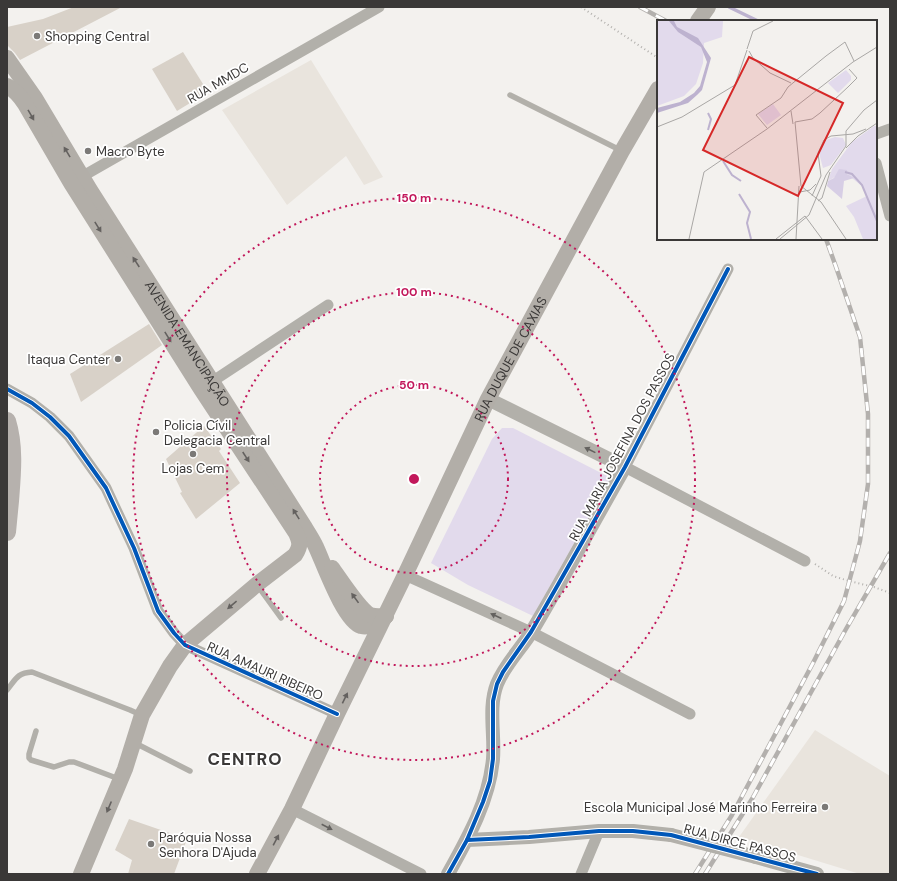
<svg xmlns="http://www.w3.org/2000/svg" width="897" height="881" font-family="'DM Sans',sans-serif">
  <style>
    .built { fill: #e9e4dd }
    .green { fill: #e2daec }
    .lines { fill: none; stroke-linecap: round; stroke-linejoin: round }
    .stream { stroke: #bdb2cf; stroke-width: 3.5 }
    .building { fill: #d8d1c8 }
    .path { stroke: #b2b0ad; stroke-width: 2; stroke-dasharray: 1 3; stroke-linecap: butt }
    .service { stroke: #b2b0aa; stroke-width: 5.5 }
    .minor { stroke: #b2b0aa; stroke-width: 11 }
    .tertiary { stroke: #b2b0aa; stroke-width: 14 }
    .secondary { stroke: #b2aea8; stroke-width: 16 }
    .primary { stroke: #b6b1ad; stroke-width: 18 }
    .rail-casing { stroke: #b3b0ad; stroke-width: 4.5 }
    .rail { stroke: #fff; stroke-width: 3; stroke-dasharray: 9; stroke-linecap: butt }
    .tertiary-bridge { stroke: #b2b0aa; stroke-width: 14 }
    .cycleway-casing { stroke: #fff; stroke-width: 6 }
    .cycleway { stroke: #0057b8; stroke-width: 4 }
    .oneway { fill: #64615f }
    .oneway2 { fill: #64625f }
    .ring { fill: none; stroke: #c2185b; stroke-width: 2; stroke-dasharray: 2 4 }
    .poi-dot { fill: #7b7977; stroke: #fff; stroke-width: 1.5 }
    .labels { text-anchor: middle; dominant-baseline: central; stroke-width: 3.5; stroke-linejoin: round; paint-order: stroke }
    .poi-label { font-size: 13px; fill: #3a3837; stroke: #fff; text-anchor: start }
    .street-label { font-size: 13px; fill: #3a3837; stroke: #fff }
    .district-label { font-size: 17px; font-weight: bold; letter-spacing: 1px; fill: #3a3837; stroke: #fff }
    .inset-river { fill: none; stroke: #bdb2cf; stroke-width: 2 }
    .inset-road { fill: none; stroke: #a9a7a5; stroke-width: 1 }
    .view { fill: #d62828; fill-opacity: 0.15; stroke: #d62828; stroke-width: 2 }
    .inset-edge { fill: none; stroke: #3a3837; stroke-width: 2 }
    .centre { fill: #c2185b; stroke: #fff; stroke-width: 2 }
    .ring-label { font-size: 12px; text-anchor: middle; font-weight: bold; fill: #c2185b; stroke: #fff; stroke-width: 3.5; stroke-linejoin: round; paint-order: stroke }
  </style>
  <rect width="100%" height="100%" fill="#f3f1ee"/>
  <!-- built -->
  <g class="built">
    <path d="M311,60L383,177L364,185L346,156L287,205L222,110Z"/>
    <path d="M815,730L890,776V874H860L739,837Z"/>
  </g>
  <!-- green -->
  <path class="green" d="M502,428H513L611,478L533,616L468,585L431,563L492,439Z"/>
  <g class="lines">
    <!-- stream -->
    <path class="stream" d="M729,7L758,21"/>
  </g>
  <!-- building -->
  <g class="building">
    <path d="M74,7H122L20,60L15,53L7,45V27L43,19Z"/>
    <path d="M183,52L208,92L177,111L152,69Z"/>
    <path d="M149,324L162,345L81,402L70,374Z"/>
    <path d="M204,426L221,449L219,451L240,483L196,519L180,493L182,492L166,459Z"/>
    <path d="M129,819L187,839L174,874H128L132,860L115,850Z"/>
  </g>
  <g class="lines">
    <!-- path -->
    <g class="path">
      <path d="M581,7L658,58"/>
      <path d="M815,564L833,576L849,581L874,587L890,593"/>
    </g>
    <!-- service -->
    <g class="service">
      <path d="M510,95L620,150"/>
      <path d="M257,585L281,618"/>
      <path d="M7,690C16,679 17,673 32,672L130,710L141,715"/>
      <path d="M36,731L29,754V758L31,760L54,767L69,762H74L119,779"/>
      <path d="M135,743L190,771"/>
    </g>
    <!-- minor -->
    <g class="minor">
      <path d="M876,134L890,129"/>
      <path d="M876,163L890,216"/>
      <path d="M76,180L379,7"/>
      <path d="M728,269L625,467L805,561"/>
      <path d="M207,385L328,305"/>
      <path d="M7,389L32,403L50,417L69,436L106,488L112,501L134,548L158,611L174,633L185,645L337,714"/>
      <path d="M405,575L531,632L690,714"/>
      <path d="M292,809L421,874"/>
      <path d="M581,874L599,831"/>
    </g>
    <!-- tertiary -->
    <g class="tertiary">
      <path d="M467,840L529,837L599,831H633L671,835"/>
      <path d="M756,857L817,874"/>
      <path d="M448,874C468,838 489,801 493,759C495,735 488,707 497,684C505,664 521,649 532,631C564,577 594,521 625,467L488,399"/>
    </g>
    <!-- secondary -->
    <g class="secondary">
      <path d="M698,21L708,7"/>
      <path id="s1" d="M7,58L35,98L90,190L304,526C308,533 313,540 316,547C324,564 344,621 361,626C371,628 379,622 386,616"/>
      <path d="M7,86C15,90 20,96 25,104L71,183L201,389L296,533C300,542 301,546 295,555L256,585L185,645L170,666L142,715L125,769L81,874"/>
      <path d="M332,568C340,579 360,610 370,615C375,617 380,616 386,616"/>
      <path id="s2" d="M257,874L292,809L337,714L405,575L488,399L622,151L658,89"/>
    </g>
    <!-- primary -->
    <path class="primary" d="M7,421C15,447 12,475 10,501C9,511 8,521 7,532"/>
    <defs>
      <g id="rail">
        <path d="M640,7L666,21"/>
        <path d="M695,874L732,815L813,663L844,601L860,541L868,484V414L860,337L836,267L826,239"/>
        <path d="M705,874L752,799L846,629L890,553"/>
      </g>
    </defs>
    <!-- rail casing -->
    <use href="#rail" class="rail-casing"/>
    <!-- rail -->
    <use href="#rail" class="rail"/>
    <!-- tertiary-bridge -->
    <path class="tertiary-bridge" d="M671,835L756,857"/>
    <defs>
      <g id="cycleway">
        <path d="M7,389L32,403L50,417L69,436L106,488L112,501L134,548L158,611L174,633L185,645L337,714"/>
        <path d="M467,840L529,837L599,831H633L671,835L817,874"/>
        <path d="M448,874L467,840L483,802L490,781L493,759V701L497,684L503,672L531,632L625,467L728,269"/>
      </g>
    </defs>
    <!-- cycleway casing -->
    <use href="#cycleway" class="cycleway-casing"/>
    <!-- cycleway -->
    <use href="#cycleway" class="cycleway"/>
  </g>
  <!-- one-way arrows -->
  <defs><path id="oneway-solid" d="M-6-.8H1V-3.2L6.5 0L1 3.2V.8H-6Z"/></defs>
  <g class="oneway">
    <use href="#oneway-solid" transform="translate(31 115) rotate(60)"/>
    <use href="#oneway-solid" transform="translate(67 152) rotate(-121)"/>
    <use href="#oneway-solid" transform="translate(98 227) rotate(58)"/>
    <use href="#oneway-solid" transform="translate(136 262) rotate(-123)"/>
    <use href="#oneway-solid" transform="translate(168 337) rotate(58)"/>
    <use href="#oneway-solid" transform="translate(246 457) rotate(57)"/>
    <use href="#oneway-solid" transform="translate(296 514) rotate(-122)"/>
    <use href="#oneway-solid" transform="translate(355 598) rotate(-126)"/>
    <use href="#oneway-solid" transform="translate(232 605) rotate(140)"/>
    <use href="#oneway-solid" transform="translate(345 698) rotate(-64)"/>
    <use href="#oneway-solid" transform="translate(109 807) rotate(113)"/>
    <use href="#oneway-solid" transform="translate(276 840) rotate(-62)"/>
  </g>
  <g class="oneway2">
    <use href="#oneway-solid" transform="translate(590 450) rotate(-154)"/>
    <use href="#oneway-solid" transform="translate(496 616) rotate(-156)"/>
    <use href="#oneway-solid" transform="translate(327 827) rotate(27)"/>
  </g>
  <!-- distance rings -->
  <g class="ring">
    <circle cx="414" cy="479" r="94"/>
    <circle cx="414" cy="479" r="187"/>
    <circle cx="414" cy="479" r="281"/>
  </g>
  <!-- markers -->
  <g class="poi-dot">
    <circle cx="37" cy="36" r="4"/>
    <circle cx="88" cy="151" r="4"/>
    <circle cx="118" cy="359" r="4"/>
    <circle cx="156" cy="432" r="4"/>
    <circle cx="193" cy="454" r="4"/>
    <circle cx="825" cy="807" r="4"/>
    <circle cx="151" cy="844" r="4"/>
  </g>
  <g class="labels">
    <!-- poi labels -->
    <g class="poi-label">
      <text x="45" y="36">Shopping Central</text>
      <text x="96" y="151">Macro Byte</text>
      <text x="110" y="359" text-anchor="end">Itaqua Center</text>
      <text x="164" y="425">Policia Cívil<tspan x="164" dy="15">Delegacia Central</tspan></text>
      <text x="193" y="468" text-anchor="middle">Lojas Cem</text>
      <text x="817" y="807" text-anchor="end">Escola Municipal José Marinho Ferreira</text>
      <text x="159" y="837">Paróquia Nossa<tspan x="159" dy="15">Senhora D'Ajuda</tspan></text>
    </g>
    <!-- street labels -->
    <g class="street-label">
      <text transform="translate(218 83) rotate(-30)">RUA MMDC</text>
      <text stroke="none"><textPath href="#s1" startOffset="338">AVENIDA EMANCIPAÇÃO</textPath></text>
      <text stroke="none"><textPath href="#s2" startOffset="574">RUA DUQUE DE CAXIAS</textPath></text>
      <text transform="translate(622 447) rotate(-62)">RUA MARIA JOSEFINA DOS PASSOS</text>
      <text transform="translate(265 671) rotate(24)">RUA AMAURI RIBEIRO</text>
      <text transform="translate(740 843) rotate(15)">RUA DIRCE PASSOS</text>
    </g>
    <!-- district labels -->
    <g class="district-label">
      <text x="245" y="759">CENTRO</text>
    </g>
  </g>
  <!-- overview -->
  <g transform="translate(657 20)">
    <rect width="220" height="220" fill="#f3f1ee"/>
    <path d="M0,1H66L65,17L47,23L46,43L39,64L27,76L0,86ZM189,50L194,56V60L181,73L171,63ZM116,84L124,95L110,105L101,94ZM217,106H220V219H206L197,197L189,186L210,176L206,167L190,154V150L171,161L175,149L195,122ZM178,117L186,118L189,125L174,145L166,148L162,133L169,120Z" fill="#e2daec"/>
    <path d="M182,149L190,150V154L197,158L187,161L185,179L170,166L171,161L177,158Z" fill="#d7cee5"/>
    <path d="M12,1H17L20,7L41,18L54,38L45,70L40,75L31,83L0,93V88L23,82L37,73L43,66L50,42L44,27L21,12Z" fill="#bdb2cf"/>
    <path class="inset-river" d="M51,110L54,99L51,93M66,141L75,155L84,161M188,152L195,154L205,165L220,201M82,174L93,192L90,203L94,219"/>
    <path class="inset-road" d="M90,29L96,11L116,1M92,31L96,38L113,53L134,63M134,91L136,104M138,102L144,166L164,182L189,219M138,102L155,99L163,93L191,67L200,58L192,49M0,107L25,97L78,65L90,30M110,108L99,95L124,78L131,67L169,36L188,22L197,41M189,128L201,116L220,103M143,172L153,170L159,164M155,176L164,156L161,133L167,120L174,116L196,114L209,109M161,181L165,178L173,152M32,219L47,152L110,109L196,42L220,27M119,219L148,196L165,219M123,219L152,195L169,155L189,126V111L207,90L220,80M139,219L142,166"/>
    <path class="view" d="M92,37L186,83L141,176L46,130Z"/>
    <rect width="220" height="220" class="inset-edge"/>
  </g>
  <circle cx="414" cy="479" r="6" class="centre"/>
  <g class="ring-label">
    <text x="414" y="202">150 m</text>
    <text x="414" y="296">100 m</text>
    <text x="414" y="389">50 m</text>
  </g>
  <!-- border -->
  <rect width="897" height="881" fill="none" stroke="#3a3837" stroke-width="16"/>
</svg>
